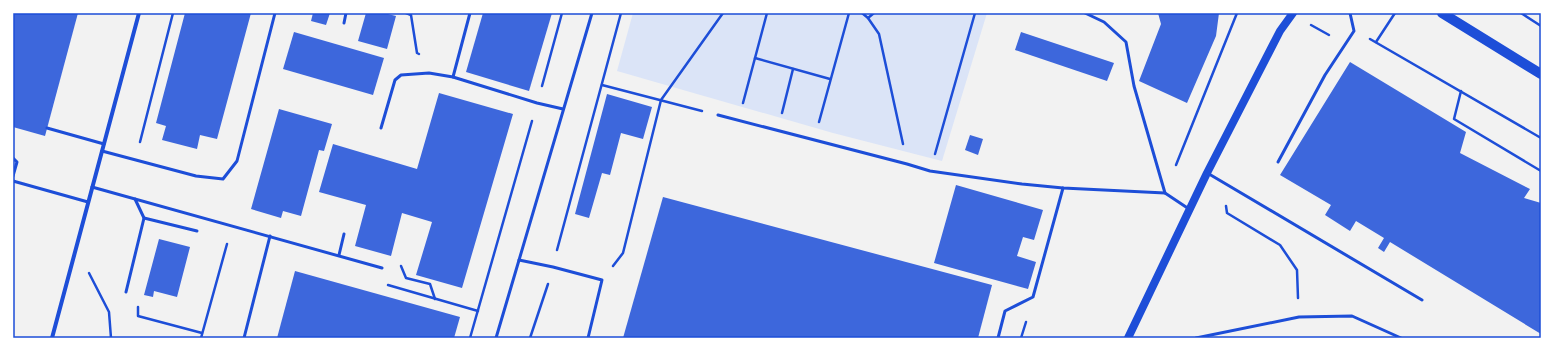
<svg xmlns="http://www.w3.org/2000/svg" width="1554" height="351" font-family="'Sofia Sans Condensed',sans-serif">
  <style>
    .green { fill: #dbe4f7 }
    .building { fill: #3d67dc }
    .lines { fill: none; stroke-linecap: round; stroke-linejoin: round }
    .path { stroke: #1d4ed8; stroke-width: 2.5 }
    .service { stroke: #1d4ed8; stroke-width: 3 }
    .minor { stroke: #1d4ed8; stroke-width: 4 }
    .secondary { stroke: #1d4ed8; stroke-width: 8 }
    .primary { stroke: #1d4ed8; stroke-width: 10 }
    .neatline { fill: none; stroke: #1d4ed8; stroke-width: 1.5 }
  </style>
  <rect width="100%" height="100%" fill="#f2f2f2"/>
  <!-- green -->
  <path class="green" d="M633,13H987L942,161L833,133L617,71Z"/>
  <!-- building -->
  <g class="building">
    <path d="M13,13H78L45,136L13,127Z"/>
    <path d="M185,13H251L217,139L200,135L197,149L162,140L166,126L156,123Z"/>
    <path d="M313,13H330L326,25L311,21Z"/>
    <path d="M366,13H384L396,16L387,49L358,41Z"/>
    <path d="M483,13H552L529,91L466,72Z"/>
    <path d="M1158,13H1219L1216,36L1187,103L1139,81L1161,24Z"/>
    <path d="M294,32L384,58L373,95L283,69Z"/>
    <path d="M1021,32L1114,63L1107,81L1015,50Z"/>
    <path d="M1350,62L1466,132L1460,153L1530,189L1524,198L1541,203V334L1390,242L1384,252L1378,248L1384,238L1356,221L1350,231L1325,215L1331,205L1280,175Z"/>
    <path d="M439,93L513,114L462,288L416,275L432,222L402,213L391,256L355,246L366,205L319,192L333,144L417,169Z"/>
    <path d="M607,94L652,107L643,139L621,133L610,175L602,173L589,218L575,214Z"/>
    <path d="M279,109L332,124L324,151L319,150L301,216L283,211L281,218L251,209Z"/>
    <path d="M970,135L983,139L978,155L965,150Z"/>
    <path d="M956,185L1043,210L1034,240L1023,237L1017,256L1036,262L1028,289L934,263Z"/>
    <path d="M663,197L992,285L978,338H623Z"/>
    <path d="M159,239L190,247L177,297L154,291L153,297L144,295Z"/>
    <path d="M295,271L460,317L454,338H277Z"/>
  </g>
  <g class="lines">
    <!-- path -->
    <g class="path">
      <path d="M406,13L411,15L417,53L419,54"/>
      <path d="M862,13L868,18L879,34L903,144"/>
      <path d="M1521,13L1541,26"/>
      <path d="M868,18L874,13"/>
      <path d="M1311,25L1329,35"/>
      <path d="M1370,39L1541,138"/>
      <path d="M1376,42L1395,13"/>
      <path d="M755,58L830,79"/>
      <path d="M602,85L702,111"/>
      <path d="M542,86L562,13"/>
      <path d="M1461,91L1454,119L1541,171"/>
      <path d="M743,103L767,13"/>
      <path d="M782,113L793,69"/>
      <path d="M819,122L849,13"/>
      <path d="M140,142L173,13"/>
      <path d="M935,154L975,13"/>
      <path d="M1176,165L1237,13"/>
      <path d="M1226,206L1227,213L1280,245L1297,270L1298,298"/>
      <path d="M557,250L621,13"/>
      <path d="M401,266L406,278L430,284L435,299"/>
      <path d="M613,266L623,253L661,100L723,13"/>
      <path d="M89,273L109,312L111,338"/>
      <path d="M388,285L478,311"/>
      <path d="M138,307V316L202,333"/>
      <path d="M201,338L227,244"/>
      <path d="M470,338L532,121"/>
      <path d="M530,338L548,284"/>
      <path d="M1021,338L1026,322"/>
    </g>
    <!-- service -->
    <g class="service">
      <path d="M1085,13L1104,22L1126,42L1134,86L1165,193"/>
      <path d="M344,23L346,13"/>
      <path d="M453,77L470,13"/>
      <path d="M718,115L907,164L930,171L1022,184L1063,188L1165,193L1189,209"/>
      <path d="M47,128L104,144"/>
      <path d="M381,128L395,80L401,75L429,73L453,77L537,103L563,109"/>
      <path d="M102,151L196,176L223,179L237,161L275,13"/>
      <path d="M13,158L17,162L13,176"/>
      <path d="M1278,162L1325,75L1354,31L1350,13"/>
      <path d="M1209,174L1422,300"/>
      <path d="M13,181L88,202"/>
      <path d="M92,187L382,268"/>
      <path d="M144,218L197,231"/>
      <path d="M339,255L344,234"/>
      <path d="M519,260L553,267L602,280L588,338"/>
      <path d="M126,292L144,218L135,199"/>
      <path d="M244,338L270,236"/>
      <path d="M496,338L592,13"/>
      <path d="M998,338L1005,311L1033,297L1063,188"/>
      <path d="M1196,338L1299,317L1352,316L1401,338"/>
    </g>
    <!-- minor -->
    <path class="minor" d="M52,338L139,13"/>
    <!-- secondary -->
    <path class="secondary" d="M1128,338L1207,173L1280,31L1293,13"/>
    <!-- primary -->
    <path class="primary" d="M1442,13L1541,74"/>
  </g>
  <!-- border -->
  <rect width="1554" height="351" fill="none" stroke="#ffffff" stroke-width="28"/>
  <rect x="14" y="14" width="1526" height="323" class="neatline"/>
</svg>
